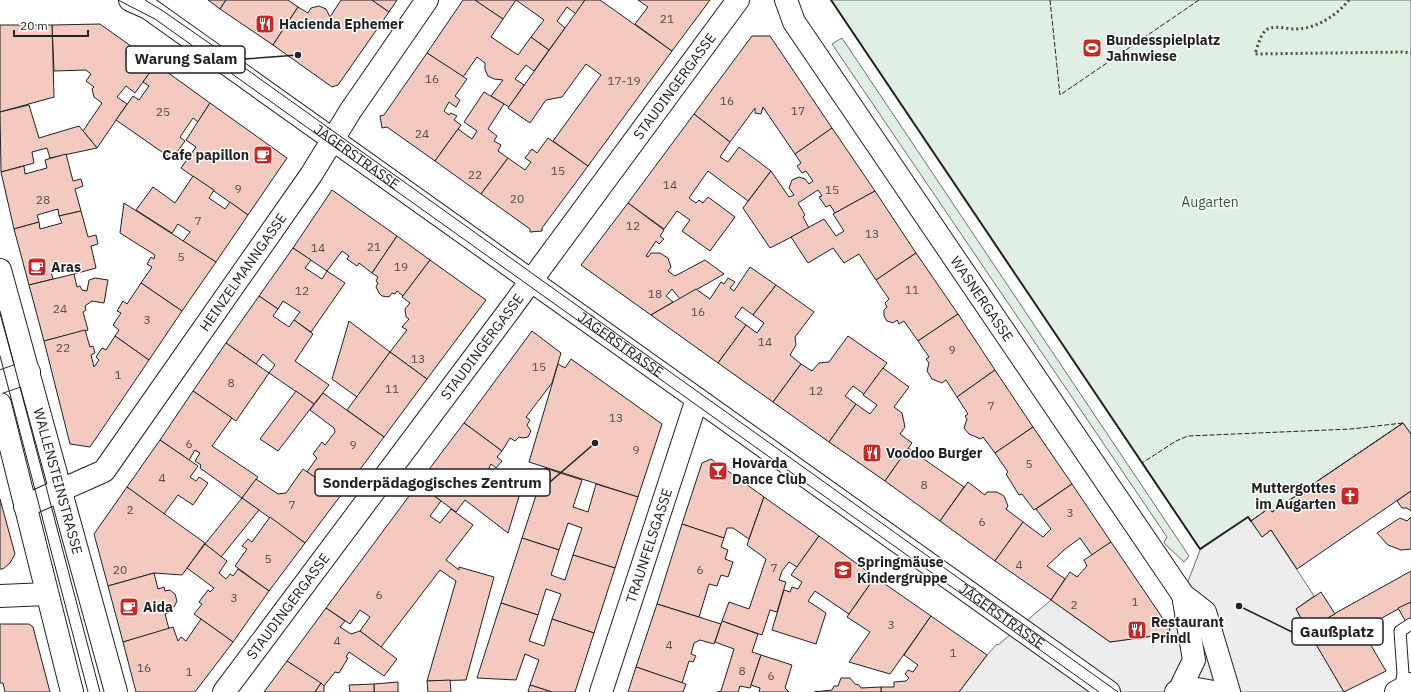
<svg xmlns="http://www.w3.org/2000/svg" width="1411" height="692" font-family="'IBM Plex Sans',sans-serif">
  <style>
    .green { fill: #e0efe3; stroke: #6f6f6f }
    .parking { fill: #ededed; stroke: #6f6f6f }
    .building { fill: #f3c9c0; stroke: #222 }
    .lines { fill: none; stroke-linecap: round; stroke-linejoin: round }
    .lane-casing { stroke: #222; stroke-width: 13 }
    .street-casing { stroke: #222; stroke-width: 24 }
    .secondary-casing { stroke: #222; stroke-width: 24 }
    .lane { stroke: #fff; stroke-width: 11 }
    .street { stroke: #fff; stroke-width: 22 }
    .secondary { stroke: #fff; stroke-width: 22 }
    .tram { stroke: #222; stroke-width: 1 }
    .hedge { stroke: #2f5e38; stroke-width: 3; stroke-dasharray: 2 3; stroke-linecap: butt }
    .fence { stroke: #222; stroke-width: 1; stroke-dasharray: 5 2; stroke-linecap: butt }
    .wall { stroke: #222; stroke-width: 2 }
    .labels { text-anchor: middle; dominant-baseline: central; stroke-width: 3; stroke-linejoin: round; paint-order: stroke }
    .number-label { font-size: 12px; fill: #564c4a }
    .poi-label { font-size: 14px; font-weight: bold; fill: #222; stroke: #fff; text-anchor: start }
    .street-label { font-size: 14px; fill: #222; stroke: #fff }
    .park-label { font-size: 14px; fill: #2f5e38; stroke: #fff }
    .leader { fill: none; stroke: #222; stroke-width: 1.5 }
    .callout-dot { fill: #222; stroke: #fff; stroke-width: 1.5 }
    .callout { fill: #fff; stroke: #222; stroke-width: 1.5 }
    .callout-label { font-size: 15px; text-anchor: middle; font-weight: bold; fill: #222 }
  </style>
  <rect width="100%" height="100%" fill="#fff"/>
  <!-- green -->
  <g class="green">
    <path d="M831,0H1411V434L1403,423L1272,512L1269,509L1251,521L1248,517L1200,549Z"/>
    <path d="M842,38L1189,556L1184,562L1165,544L1164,542L1167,537L832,44Z"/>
  </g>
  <!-- parking -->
  <path class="parking" d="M1248,517L1262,537L1271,530L1314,596L1296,609L1344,692H959L987,655L997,644L998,645L1051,600L1110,642L1168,634L1200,550Z"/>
  <!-- building -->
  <g class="building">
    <path d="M208,0H226L220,9Z"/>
    <path d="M226,0H288L298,7L273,45L220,9Z"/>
    <path d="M341,0H372L389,12L338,85L332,87L273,45L298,7L308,13L311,8L319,6L326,9L330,17Z"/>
    <path d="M372,0H397L389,12Z"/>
    <path d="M463,0H475L503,19L491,37L518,55L531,37L549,50L534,71L526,65L515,79L524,85L509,107L491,96L503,80L494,79L488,76L485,70V63L477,57L463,77L427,53Z"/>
    <path d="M475,0H585L576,14L567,7L557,21L565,28L549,50L531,37L544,20L516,0L503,19Z"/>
    <path d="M585,0H600L672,51L588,166L553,141L601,75L586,64L562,97L546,100L530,123L508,108Z"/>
    <path d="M638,0H710L672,51L635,24L648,7Z"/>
    <path d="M100,24L156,64L135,93L126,86L117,97L127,104L97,148L83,131L102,103L94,97L92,89L94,87L86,81L91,74L86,70L54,71L52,25Z"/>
    <path d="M0,25H52L54,97L0,112Z"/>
    <path d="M752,36H770L832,128L795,154L763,107L761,114L755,113V108L730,142L694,114Z"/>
    <path d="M427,53L467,79L455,96L460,100L456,107L449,102L444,111L449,115L451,113L457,116L454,120L461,125L435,161L387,127L382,128L380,116L384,115Z"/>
    <path d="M156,64L210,103L198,122L193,118L180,137L185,141L172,159L116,120L133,96L139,100L149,86L143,82Z"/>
    <path d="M484,92L504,104L488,129L497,136L494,141L501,145L498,151L508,158L481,194L435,161L458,129L472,139L477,131L464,122Z"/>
    <path d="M210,103L287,158L248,215L181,168L196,147L186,140Z"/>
    <path d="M29,105L39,138L79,126L97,148L50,158L47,148L32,152L34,163L1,172L0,112Z"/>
    <path d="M694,114L730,142L720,157L728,162L739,147L771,171L748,201L708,171L689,198L696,203L699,200L703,203L708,197L735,217L710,251L682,231L690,220L677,211L664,229L628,203Z"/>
    <path d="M832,128L875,191L835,213L830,205L826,207L819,197L822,196L818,190L798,203L805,215L803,217L809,228L770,248L743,208L771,171L789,197L794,195L789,188L792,180L799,177L805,179L809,184L813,181L806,171L802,173L797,166L801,163L795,154Z"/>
    <path d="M548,138L588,166L542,228V231L530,232V229L481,194L508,158L525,170L531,162L525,158L532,149L537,153Z"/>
    <path d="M66,154L73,181L81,179L83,186L75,189L81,211L59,216L58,209L37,215L39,222L14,229L1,172L24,166L25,174L47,168L45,160Z"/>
    <path d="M193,176L214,190L209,198L225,209L230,202L248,215L216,262L183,241L190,232L178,224L172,233L136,210L153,187L175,203Z"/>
    <path d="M332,190L397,236L372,273L359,263L357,266L347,259L349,256L342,251L327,271L293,248Z"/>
    <path d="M875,191L916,253L876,280L859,254L844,263L833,248L808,263L791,237L824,219L836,236L844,231L833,214Z"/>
    <path d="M124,203L216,262L182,311L141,283L152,267L147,264L151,257L154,259L155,255L120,233Z"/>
    <path d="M628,203L664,230L660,236L664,239L659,244L656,241L646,256L648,257L651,253H660L668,258L671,267L668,271L675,276L705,260L724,274L680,299L672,289L666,296L673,302L651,315L581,265Z"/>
    <path d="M81,211L88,237L96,235L98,244L91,246L96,268L74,274L72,266L51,272L53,279L29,285L14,229L39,222L40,229L62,223L59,216Z"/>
    <path d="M397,236L430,260L403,296L397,291L395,294L392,293L389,297L382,296L379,293L376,287L378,283L376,281L378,277L372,273Z"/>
    <path d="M293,248L311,260L305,268L322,279L327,271L345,283L311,332L294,320L300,312L283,301L278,309L259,296Z"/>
    <path d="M916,253L958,314L918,341L904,321L899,324L897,320L893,323L887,321L884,316V310L887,307L885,303L889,299L876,280Z"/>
    <path d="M430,260L486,300L427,379L390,352L407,330L402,327L409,319L406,317L405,309L410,303L402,297Z"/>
    <path d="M750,267L776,285L753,315L742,307L735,317L746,325L718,363L651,315L696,289L710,299L721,282L724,284L728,278L735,282L730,288L734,291Z"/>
    <path d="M74,274L77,287L80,286L82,290L87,291L89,280L95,278L108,280L104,303L92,301L85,306L86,310L83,312L88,330L44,341L29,285Z"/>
    <path d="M141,283L182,311L149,360L115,336L119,330L113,325L121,313L117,311L123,301L127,304Z"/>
    <path d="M776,285L814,312L795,337L796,345L790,355L801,364L773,402L718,363L746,325L757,333L764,323L753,315Z"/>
    <path d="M259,296L278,309L273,316L289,327L294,320L313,334L295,361L329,385L314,404L269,373L275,365L263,354L256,364L226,343Z"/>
    <path d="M958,314L995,370L957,397L946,380L942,383L932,379L927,371L929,363L926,359L929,357L918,341Z"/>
    <path d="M349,321L390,352L357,397L332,379Z"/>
    <path d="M85,330L90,347L93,346L95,353L91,355L94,367L99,360L96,357L102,348L106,350L115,336L149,360L90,447L70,444L44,341Z"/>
    <path d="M532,331L561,353L552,383L526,417L530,420L527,425L531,431L528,437L523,438L519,437L515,441L510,438L502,451L464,423Z"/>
    <path d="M848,336L887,363L864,394L853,386L845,396L856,404L829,442L773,402L801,364L812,371L819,363L829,362Z"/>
    <path d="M226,343L269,373L236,421L193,391Z"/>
    <path d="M390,352L427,379L384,437L347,410Z"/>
    <path d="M571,359L662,424L638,497L529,462L558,364L565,368Z"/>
    <path d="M883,368L909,387L894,407L902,413L905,427L900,434L912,443L885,481L829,442L856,404L870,414L877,405L863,395Z"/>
    <path d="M995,370L1033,427L995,453L983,437L981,439L969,434L964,428L967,419L965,416L968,414L957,397Z"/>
    <path d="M193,391L232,418L212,446L258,477L242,498L200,468L201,465L195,461L200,453L195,450L189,460L160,440Z"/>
    <path d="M296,391L314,404L278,451L260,439Z"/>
    <path d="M323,393L384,437L341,495L307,472L317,458L313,454L322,442L325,445L335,432L334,428L310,410Z"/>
    <path d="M464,423L502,451L497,457L502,461L496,468L491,464L489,468L521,490L508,533L465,500L456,512L418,484Z"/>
    <path d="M1403,423L1411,434V491L1297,569L1271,530L1262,537L1251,521L1269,508L1272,512Z"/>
    <path d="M1033,427L1072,484L1034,510L1022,494L1019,495L1006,474L1008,472L995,453Z"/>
    <path d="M160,440L198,466L190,477L196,481L199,477L208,483L193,505L178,495L164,514L127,487Z"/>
    <path d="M908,448L964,487L940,521L885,481Z"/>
    <path d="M711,459L764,497L749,539L733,528H727L724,538L682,524L702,463Z"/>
    <path d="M545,468L582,480L573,507L588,512L596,484L638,497L615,568L573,555L582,528L568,523L559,550L522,538Z"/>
    <path d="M303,469L341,495L305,543L242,498L256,479L278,494L286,493Z"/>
    <path d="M968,482L985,495L987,492H997L1004,496L1008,506L1006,509L1023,522L995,561L940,521Z"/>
    <path d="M418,484L441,501L430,516L440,523L451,509L473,525L446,560L459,570V567L494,577L466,680L427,681L456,581L440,570L381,647L360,631L370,617L360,610L350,624L326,608Z"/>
    <path d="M1072,484L1111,542L1092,555L1080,538L1064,550L1047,566L1065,579L1051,600L995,561L1023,522L1043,537L1051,529L1036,509Z"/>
    <path d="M127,487L205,543L182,575L154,573L108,586L94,534Z"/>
    <path d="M1411,491V511L1407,508H1402L1397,501Z"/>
    <path d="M764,497L819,536L797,567L789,562L782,571L779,580L786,582L777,612L770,610L762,635L722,621L729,602L749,609L766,559L747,545Z"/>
    <path d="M242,498L259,510L221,557L205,544Z"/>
    <path d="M0,499L15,554L10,563L3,569H0Z"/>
    <path d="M270,517L305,543L269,591L235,566L247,549L242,546L248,539L252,542Z"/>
    <path d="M1411,517V549L1401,550L1388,545L1377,533L1400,518L1407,521Z"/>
    <path d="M682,524L724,538L721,547L728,550L725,559L733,562L728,577L721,575L717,586L709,584L699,617L657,604Z"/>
    <path d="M819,536L875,577L849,614L815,591L808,601L826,613L816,644L772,630L784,590L790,592L792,587L798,589L802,582L791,575Z"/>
    <path d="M522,538L559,550L551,575L565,580L573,555L615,568L594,633L552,619L561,594L546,589L538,615L501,603Z"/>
    <path d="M1111,542L1170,629L1168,634L1110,642L1051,600L1070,572L1077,577L1087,566L1084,560Z"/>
    <path d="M205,544L227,561L219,573L226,579L230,574L233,576L238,569L269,591L233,642L194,614L202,604L199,602L208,590L210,592L214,588L187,568Z"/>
    <path d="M1411,571V602L1369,625V642L1386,671L1344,692L1307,629Z"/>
    <path d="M154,573L158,589L164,587L165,591L170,590L175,594L177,601L174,607H170L171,612L165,614L169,629L123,642L108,586Z"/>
    <path d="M875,577L931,616L890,674L849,662L870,632L847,617Z"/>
    <path d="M1321,592L1335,614L1307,629L1296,609Z"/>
    <path d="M1411,602V631L1398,608Z"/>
    <path d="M501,603L538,615L529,641L544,646L552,619L594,633L575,692H552L530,685L539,660L525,654L516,680L477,678Z"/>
    <path d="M657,604L721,624L714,644L700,640L694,643L691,654L696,656L693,662L689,661L682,683L636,667Z"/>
    <path d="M326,608L345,621L340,627L351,634L360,631L397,659L384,676L349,652L346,657L348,658L339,673L335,672L324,686L287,661Z"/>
    <path d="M931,616L987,655L959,692H881V687H894V682L906,681L909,678L905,674L908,670L913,672L918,665L904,655Z"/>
    <path d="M201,619L233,642L195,692H136L123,642L173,627L178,641L181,637L186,641Z"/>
    <path d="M722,621L758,634L752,652L761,655L750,688L740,686L738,692H717L721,691L734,649L715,642Z"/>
    <path d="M0,624H29L33,627L50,692H5L3,683H0Z"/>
    <path d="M761,655L792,665L785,688L789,692H759L760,688L751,685Z"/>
    <path d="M287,661L321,683L315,692H264Z"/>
    <path d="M636,667L686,684L683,692H628Z"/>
    <path d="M841,678H850L855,684L859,685L861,688L881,687V692H814L832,690L834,686H838Z"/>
    <path d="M450,680L451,692H428L427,681Z"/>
    <path d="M398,682V692H374V684Z"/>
    <path d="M321,683L324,686V692H315Z"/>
    <path d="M374,684V692H350L349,685Z"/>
    <path d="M530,685L552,692H528Z"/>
  </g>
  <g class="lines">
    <defs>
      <path id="lane" d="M1400,690L1403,674L1400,631L1411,624"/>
      <g id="street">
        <path id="s1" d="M786,0L794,22L1183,595L1205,612L1229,692"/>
        <path d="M0,382L29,372"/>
        <path id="s2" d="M25,506L104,471L311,175L351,110L427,0"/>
        <path d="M0,596L47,594"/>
        <path d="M1179,691L1194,660L1183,595"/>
        <path id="s3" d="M224,692L511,308L738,0"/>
        <path id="s4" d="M601,692L697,399"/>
      </g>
      <g id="secondary">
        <path id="s5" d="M130,0L148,8L1109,692"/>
        <path id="s6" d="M0,270L116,692"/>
        <path d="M0,404L72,692"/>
        <path d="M1176,692L1197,689L1214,692"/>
        <path d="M1396,692L1411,684"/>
      </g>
    </defs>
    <!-- lane casing -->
    <use href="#lane" class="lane-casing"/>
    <!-- street casing -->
    <use href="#street" class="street-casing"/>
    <!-- secondary casing -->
    <use href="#secondary" class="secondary-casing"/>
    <!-- lane -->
    <use href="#lane" class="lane"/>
    <!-- street -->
    <use href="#street" class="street"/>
    <!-- secondary -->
    <use href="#secondary" class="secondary"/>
    <!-- tram -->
    <g class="tram">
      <path d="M118,0L155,19L1099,692"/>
      <path d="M145,0L163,11L235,61L1118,692"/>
      <path d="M0,311L100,692"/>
      <path d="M0,356L88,692"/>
    </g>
    <!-- hedge -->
    <path class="hedge" d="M1349,0C1336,16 1316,29 1295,29C1286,29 1272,24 1265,31C1260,36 1257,48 1255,54L1402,52L1411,53"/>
    <!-- fence -->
    <g class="fence">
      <path d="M1050,0L1060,95L1199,0"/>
      <path d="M1403,423L1272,512L1269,508L1251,521L1248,517L1200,549L1142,463L1176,441L1188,436L1351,429Z"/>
    </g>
    <!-- wall -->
    <path class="wall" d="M831,0L1200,549L1248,517L1251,521"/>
  </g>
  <!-- icons -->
  <defs>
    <symbol id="restaurant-square" viewBox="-11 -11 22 22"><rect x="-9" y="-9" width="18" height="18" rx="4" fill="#c62828" stroke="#fff"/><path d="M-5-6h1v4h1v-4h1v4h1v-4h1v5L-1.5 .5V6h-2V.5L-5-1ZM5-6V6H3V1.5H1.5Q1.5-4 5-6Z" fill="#fff"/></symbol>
    <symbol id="stadium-square" viewBox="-11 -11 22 22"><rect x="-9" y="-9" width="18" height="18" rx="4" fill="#c62828" stroke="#fff"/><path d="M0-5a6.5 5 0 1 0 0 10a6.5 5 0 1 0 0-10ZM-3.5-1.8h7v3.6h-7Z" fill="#fff"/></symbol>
    <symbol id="cafe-square" viewBox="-11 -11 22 22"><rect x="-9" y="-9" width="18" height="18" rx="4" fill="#c62828" stroke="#fff"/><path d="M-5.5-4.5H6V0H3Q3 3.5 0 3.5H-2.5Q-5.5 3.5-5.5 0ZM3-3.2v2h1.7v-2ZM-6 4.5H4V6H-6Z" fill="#fff"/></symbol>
    <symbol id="bar-square" viewBox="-11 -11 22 22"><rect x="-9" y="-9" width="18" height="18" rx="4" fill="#c62828" stroke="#fff"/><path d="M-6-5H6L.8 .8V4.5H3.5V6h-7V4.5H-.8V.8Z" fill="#fff"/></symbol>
    <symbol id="church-square" viewBox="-11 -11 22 22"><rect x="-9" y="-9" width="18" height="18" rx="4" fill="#c62828" stroke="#fff"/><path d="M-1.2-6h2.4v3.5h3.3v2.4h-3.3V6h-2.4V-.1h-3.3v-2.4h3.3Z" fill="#fff"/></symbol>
    <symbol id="school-square" viewBox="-11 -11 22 22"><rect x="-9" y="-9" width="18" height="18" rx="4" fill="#c62828" stroke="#fff"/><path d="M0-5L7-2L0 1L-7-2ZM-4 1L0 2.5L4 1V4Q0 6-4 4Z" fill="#fff"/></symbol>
  </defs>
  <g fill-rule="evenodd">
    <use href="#restaurant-square" x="254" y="13" width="22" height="22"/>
    <use href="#stadium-square" x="1081" y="37" width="22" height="22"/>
    <use href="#cafe-square" x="252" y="144" width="22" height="22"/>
    <use href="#cafe-square" x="26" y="256" width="22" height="22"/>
    <use href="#restaurant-square" x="861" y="442" width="22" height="22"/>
    <use href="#bar-square" x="707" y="460" width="22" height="22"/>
    <use href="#church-square" x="1339" y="485" width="22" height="22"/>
    <use href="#school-square" x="832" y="559" width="22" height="22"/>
    <use href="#cafe-square" x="118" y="596" width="22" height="22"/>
    <use href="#restaurant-square" x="1126" y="619" width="22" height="22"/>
  </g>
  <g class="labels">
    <!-- number labels -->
    <g class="number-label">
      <text x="667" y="18">21</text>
      <text x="432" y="78">16</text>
      <text x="624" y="80">17-19</text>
      <text x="727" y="100">16</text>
      <text x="798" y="110">17</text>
      <text x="163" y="111">25</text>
      <text x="422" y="133">24</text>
      <text x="558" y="170">15</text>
      <text x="475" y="174">22</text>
      <text x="670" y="184">14</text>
      <text x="238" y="188">9</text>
      <text x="832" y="189">15</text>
      <text x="517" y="198">20</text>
      <text x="43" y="199">28</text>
      <text x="198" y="220">7</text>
      <text x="633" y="225">12</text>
      <text x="872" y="233">13</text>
      <text x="374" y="246">21</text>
      <text x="318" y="247">14</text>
      <text x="181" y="256">5</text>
      <text x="401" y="266">19</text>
      <text x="912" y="289">11</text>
      <text x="302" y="290">12</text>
      <text x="655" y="293">18</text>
      <text x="60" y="308">24</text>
      <text x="698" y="311">16</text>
      <text x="147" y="319">3</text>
      <text x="765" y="341">14</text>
      <text x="63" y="347">22</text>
      <text x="952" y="349">9</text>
      <text x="418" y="358">13</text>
      <text x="539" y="366">15</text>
      <text x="118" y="374">1</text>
      <text x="231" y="382">8</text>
      <text x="392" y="388">11</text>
      <text x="816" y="390">12</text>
      <text x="991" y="405">7</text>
      <text x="616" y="417">13</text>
      <text x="189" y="443">6</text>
      <text x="353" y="444">9</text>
      <text x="636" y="449">9</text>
      <text x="1029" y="463">5</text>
      <text x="162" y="477">4</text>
      <text x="924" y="484">8</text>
      <text x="292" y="504">7</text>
      <text x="130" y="509">2</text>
      <text x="1070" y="512">3</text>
      <text x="982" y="521">6</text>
      <text x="268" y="558">5</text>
      <text x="1019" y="564">4</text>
      <text x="774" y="567">7</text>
      <text x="120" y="569">20</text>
      <text x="700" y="569">6</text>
      <text x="379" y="594">6</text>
      <text x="234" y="597">3</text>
      <text x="1135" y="601">1</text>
      <text x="1074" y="604">2</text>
      <text x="891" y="624">3</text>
      <text x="337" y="640">4</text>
      <text x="669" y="644">4</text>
      <text x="953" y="652">1</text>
      <text x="144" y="667">16</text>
      <text x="742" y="670">8</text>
      <text x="189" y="671">1</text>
      <text x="771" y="675">6</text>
    </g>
    <!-- poi labels -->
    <g class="poi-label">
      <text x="279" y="24">Hacienda Ephemer</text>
      <text x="1106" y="40">Bundesspielplatz<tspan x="1106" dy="16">Jahnwiese</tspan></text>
      <text x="249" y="155" text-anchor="end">Cafe papillon</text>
      <text x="51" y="267">Aras</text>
      <text x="886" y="453">Voodoo Burger</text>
      <text x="732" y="463">Hovarda<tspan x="732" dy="16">Dance Club</tspan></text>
      <text x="1336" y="488" text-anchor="end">Muttergottes<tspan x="1336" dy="16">im Augarten</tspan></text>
      <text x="857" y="562">Springmäuse<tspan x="857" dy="16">Kindergruppe</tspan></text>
      <text x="143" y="607">Aida</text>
      <text x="1151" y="622">Restaurant<tspan x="1151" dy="16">Prindl</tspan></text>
    </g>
    <!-- street labels -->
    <g class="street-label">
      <text stroke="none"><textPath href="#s3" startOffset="755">STAUDINGERGASSE</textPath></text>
      <text stroke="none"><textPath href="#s5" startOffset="276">JÄGERSTRASSE</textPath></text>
      <text stroke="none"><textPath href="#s2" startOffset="329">HEINZELMANNGASSE</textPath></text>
      <text stroke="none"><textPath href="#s1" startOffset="358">WASNERGASSE</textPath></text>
      <text stroke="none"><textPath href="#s5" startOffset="600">JÄGERSTRASSE</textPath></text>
      <text stroke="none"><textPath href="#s3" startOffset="431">STAUDINGERGASSE</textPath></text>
      <text stroke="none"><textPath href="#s6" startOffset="219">WALLENSTEINSTRASSE</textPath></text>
      <text stroke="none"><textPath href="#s4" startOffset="154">TRAUNFELSGASSE</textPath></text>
      <text stroke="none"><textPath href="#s3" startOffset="107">STAUDINGERGASSE</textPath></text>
      <text stroke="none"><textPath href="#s5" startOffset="1068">JÄGERSTRASSE</textPath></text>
    </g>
    <!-- park labels -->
    <g class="park-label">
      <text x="1210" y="202">Augarten</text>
    </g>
  </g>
  <!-- callouts -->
  <path class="leader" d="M298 55L245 59M595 443L550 482M1239 606L1292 632"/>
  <g class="callout-dot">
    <circle cx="298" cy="55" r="4"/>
    <circle cx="595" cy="443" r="4"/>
    <circle cx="1239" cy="606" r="4"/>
  </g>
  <g class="callout">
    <rect x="126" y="46" width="119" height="27" rx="4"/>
    <rect x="315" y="469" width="235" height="27" rx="4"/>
    <rect x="1292" y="618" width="91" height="27" rx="4"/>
  </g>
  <g class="callout-label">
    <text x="186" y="64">Warung Salam</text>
    <text x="432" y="488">Sonderpädagogisches Zentrum</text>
    <text x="1337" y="637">Gaußplatz</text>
  </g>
  <!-- scale -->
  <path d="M14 30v6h74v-6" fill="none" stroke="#222222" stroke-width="2"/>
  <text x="20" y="30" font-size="12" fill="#222222" stroke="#ffffff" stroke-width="3" paint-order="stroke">20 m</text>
</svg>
